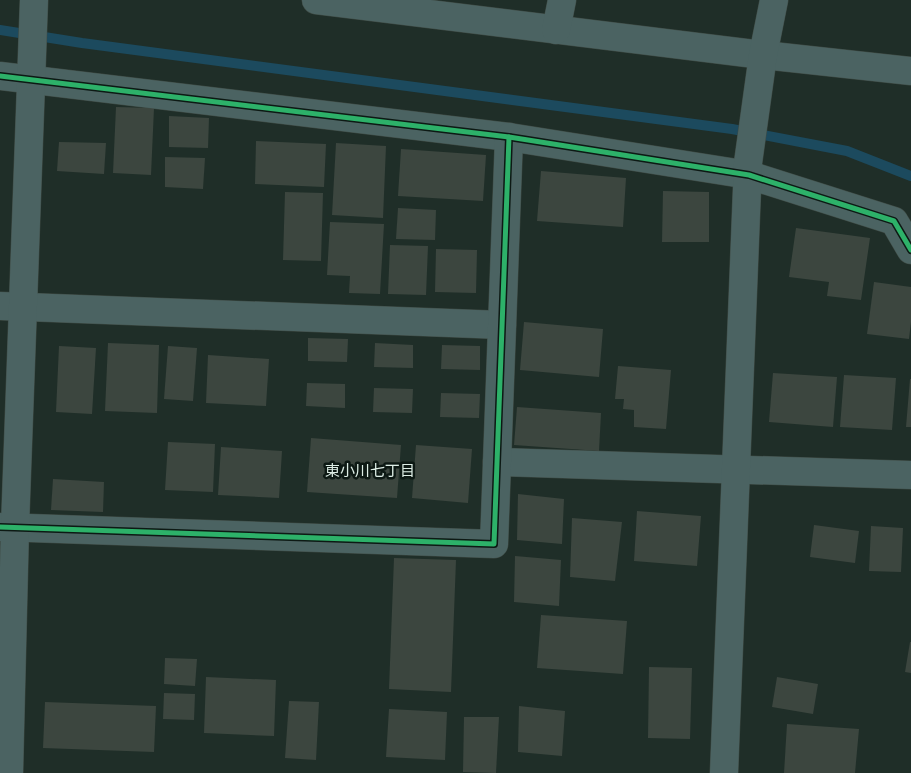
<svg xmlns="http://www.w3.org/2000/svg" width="911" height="773" font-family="Signika,'Noto Sans JP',sans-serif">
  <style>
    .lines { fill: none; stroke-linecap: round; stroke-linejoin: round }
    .stream { stroke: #1c4a5e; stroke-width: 10 }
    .building { fill: #3c463f }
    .minor-casing { stroke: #3f4b45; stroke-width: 29 }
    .minor { stroke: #4b6362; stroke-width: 28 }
    .cycleway-casing { stroke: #0d1914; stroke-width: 8 }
    .cycleway { stroke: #2db169; stroke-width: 5 }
    .labels { text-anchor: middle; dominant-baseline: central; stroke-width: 5; stroke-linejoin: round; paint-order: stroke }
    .neighbourhood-label { font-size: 15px; fill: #ddede5; stroke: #0d1914 }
  </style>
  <rect width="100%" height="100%" fill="#1f2e28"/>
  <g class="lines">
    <!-- stream -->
    <path class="stream" d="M0,30L82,43L732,129L847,151L911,176"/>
  </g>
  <!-- building -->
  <g class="building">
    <path d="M116,107L154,108L151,175L113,173Z"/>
    <path d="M169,116L209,118L208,148L169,147Z"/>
    <path d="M256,141L326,144L324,187L255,184Z"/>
    <path d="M59,142L106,143L104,174L57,171Z"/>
    <path d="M336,143L386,146L383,218L332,215Z"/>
    <path d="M401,149L486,155L483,201L398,196Z"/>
    <path d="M165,157L205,158L203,189L165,187Z"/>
    <path d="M541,171L626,178L623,227L537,221Z"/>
    <path d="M663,191L709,192V242H662Z"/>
    <path d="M285,192L323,193L321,261L283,260Z"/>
    <path d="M398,208L436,210L435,240L396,239Z"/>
    <path d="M330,222L384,224L380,294L349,293L350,276L327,275Z"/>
    <path d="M796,228L870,238L861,300L827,296L829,282L789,277Z"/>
    <path d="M390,245L428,246L426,295L388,294Z"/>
    <path d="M436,249L477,250L476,293L435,292Z"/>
    <path d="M874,282L911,287V322L909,339L867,334Z"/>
    <path d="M524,322L603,329L599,377L520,370Z"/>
    <path d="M308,338L348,339L347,362L308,361Z"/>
    <path d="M108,343L159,345L157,413L105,411Z"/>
    <path d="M375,343L413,345V368L374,367Z"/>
    <path d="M442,345L480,346V370L441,369Z"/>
    <path d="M59,346L96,348L92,414L56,412Z"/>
    <path d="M168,346L197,348L193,401L164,399Z"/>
    <path d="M208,355L269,359L266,406L206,403Z"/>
    <path d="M618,366L671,370L666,429L634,427V410L623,409L624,399H615Z"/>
    <path d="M773,373L837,377L833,427L769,422Z"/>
    <path d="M844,375L896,378L892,430L840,427Z"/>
    <path d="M910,379H911V427H906Z"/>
    <path d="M307,383L345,384V408L306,406Z"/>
    <path d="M374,388L413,389L412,413L373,412Z"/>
    <path d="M441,393L480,394L479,418L440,417Z"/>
    <path d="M517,407L601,413L599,451L514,445Z"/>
    <path d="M311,438L401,445L397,498L307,492Z"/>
    <path d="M168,442L215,444L213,492L165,490Z"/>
    <path d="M416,445L472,449L468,503L412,498Z"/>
    <path d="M221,447L282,451L279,498L218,495Z"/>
    <path d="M53,479L104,482L103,512L51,510Z"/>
    <path d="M518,494L564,499L562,544L517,540Z"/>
    <path d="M637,511L701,516L697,566L634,561Z"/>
    <path d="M572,518L622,522L615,581L570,577Z"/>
    <path d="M814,525L859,531L855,563L810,557Z"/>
    <path d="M871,526L903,528L901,572L869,571Z"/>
    <path d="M515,556L561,560L559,606L514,602Z"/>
    <path d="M394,558L456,560L451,692L389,689Z"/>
    <path d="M541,615L627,621L623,674L537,668Z"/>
    <path d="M910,642H911V673L905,672Z"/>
    <path d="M165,658L197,659L195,686L164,684Z"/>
    <path d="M649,667L692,668L690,739L648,738Z"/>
    <path d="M206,677L276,680L274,736L204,733Z"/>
    <path d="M777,677L818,684L813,714L772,707Z"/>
    <path d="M164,693L195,694L194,720L163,719Z"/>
    <path d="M289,701L319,702L316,760L285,758Z"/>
    <path d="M45,702L156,706L154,752L43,748Z"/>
    <path d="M519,706L565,711L562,756L518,752Z"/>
    <path d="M389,709L447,712L445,760L386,757Z"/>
    <path d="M464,717H499L496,773L463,772Z"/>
    <path d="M787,724L859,729L855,773H784Z"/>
  </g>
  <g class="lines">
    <defs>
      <g id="minor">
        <path d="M316,0L763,55L911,71"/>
        <path d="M556,30L562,0"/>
        <path d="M0,76L509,137L749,175L894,221L911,250"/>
        <path d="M0,306L502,325"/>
        <path d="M497,462L911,475"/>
        <path d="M0,527L494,544L509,137"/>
        <path d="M9,773L15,527L34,0"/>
        <path d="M724,773L748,163L763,55L774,0"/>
      </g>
    </defs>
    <!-- minor casing -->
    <use href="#minor" class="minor-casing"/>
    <!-- minor -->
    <use href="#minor" class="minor"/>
    <defs>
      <g id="cycleway">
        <path d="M0,76L509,137L749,175L894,221L911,250"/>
        <path d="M0,527L494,544L509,137"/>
      </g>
    </defs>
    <!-- cycleway casing -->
    <use href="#cycleway" class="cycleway-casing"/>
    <!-- cycleway -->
    <use href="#cycleway" class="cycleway"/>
  </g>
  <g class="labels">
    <!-- neighbourhood labels -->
    <g class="neighbourhood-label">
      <text x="370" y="471">東小川七丁目</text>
    </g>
  </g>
</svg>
